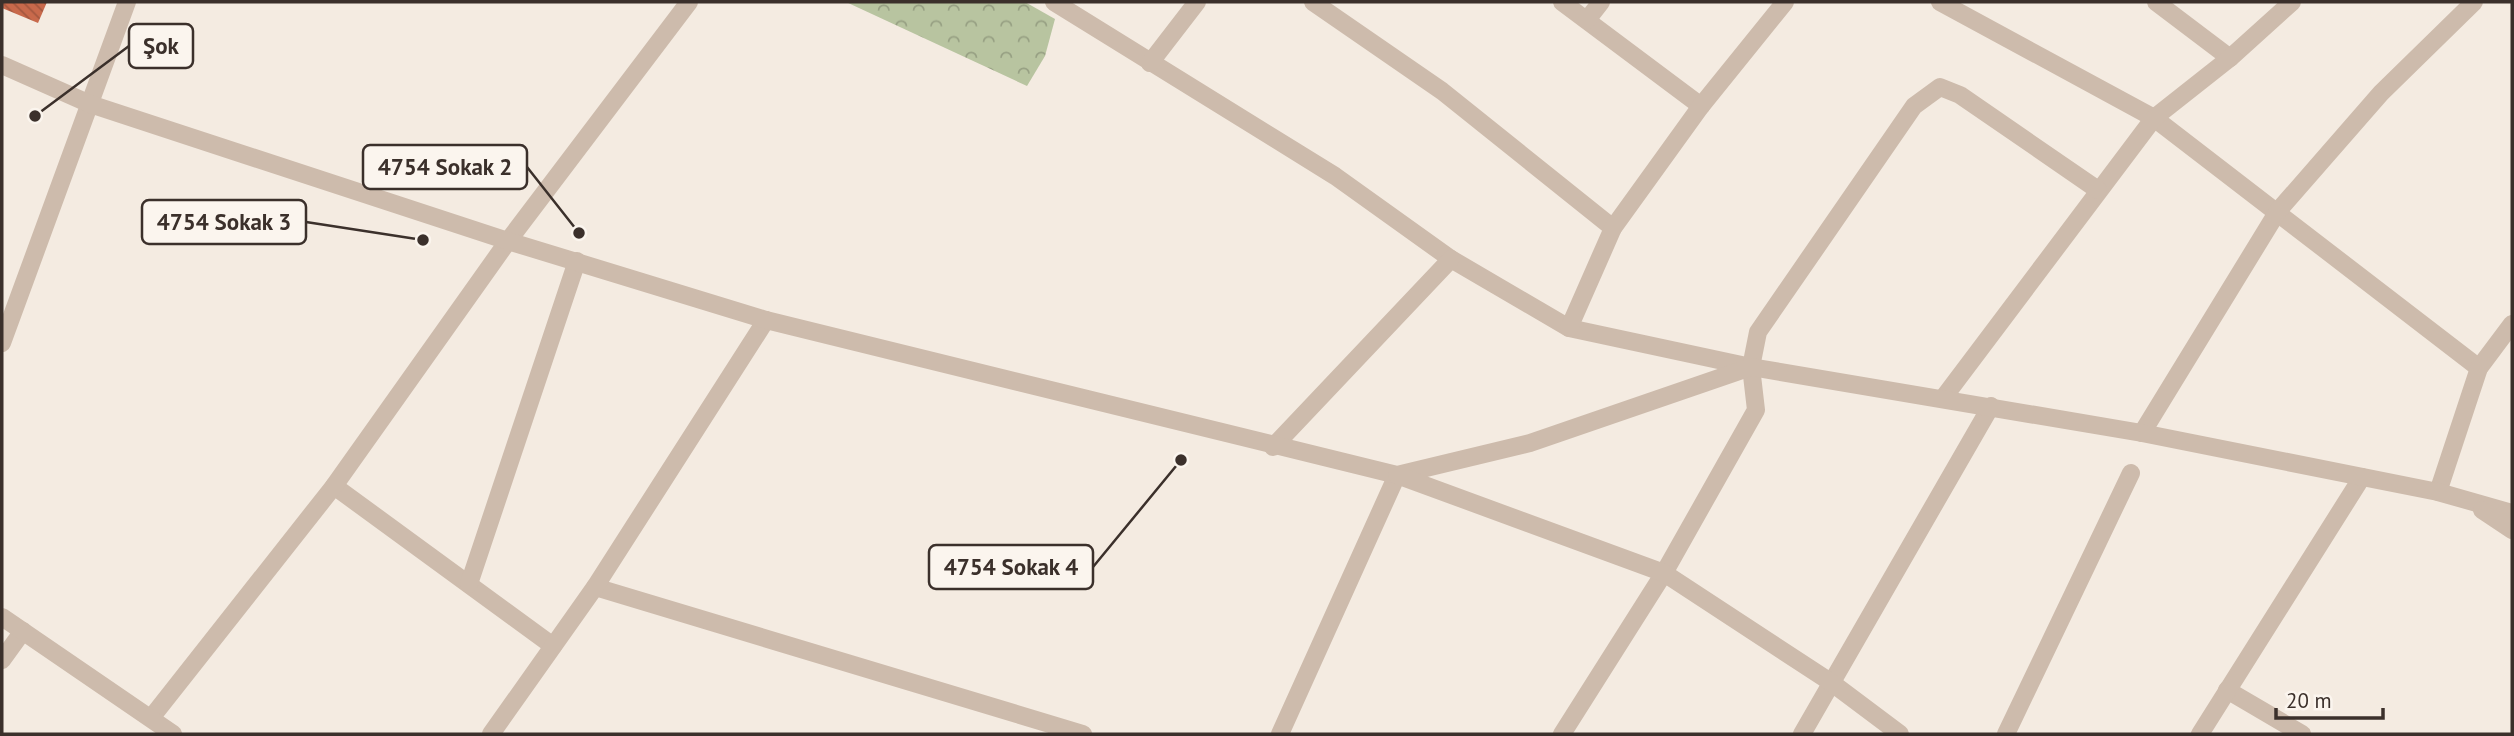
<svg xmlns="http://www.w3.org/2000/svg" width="2514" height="736" font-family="'PT Sans',sans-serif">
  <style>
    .park { fill: url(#park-crowns) }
    .building { fill: url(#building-back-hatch) }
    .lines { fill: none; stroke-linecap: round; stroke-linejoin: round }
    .minor { stroke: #cdbbac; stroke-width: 18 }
    .tertiary { stroke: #cdbbac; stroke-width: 18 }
    .leader { fill: none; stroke: #3b302b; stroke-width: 2.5 }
    .callout-dot { fill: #3b302b; stroke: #fbf5ee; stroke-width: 2.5 }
    .callout { fill: #fbf5ee; stroke: #3b302b; stroke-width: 2.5 }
    .callout-label { font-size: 23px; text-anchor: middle; font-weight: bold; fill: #3b302b }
  </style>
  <defs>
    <pattern id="park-crowns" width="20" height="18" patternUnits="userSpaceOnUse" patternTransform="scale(1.75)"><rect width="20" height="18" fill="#b8c4a0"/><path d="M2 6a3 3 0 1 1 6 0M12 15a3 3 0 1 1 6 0" fill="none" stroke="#97a083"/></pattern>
    <pattern id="building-back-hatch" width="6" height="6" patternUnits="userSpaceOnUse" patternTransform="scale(1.75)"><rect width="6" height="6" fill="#c8694b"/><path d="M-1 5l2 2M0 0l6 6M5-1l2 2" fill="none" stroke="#a4573f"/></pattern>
  </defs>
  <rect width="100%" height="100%" fill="#f4ebe1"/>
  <!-- park -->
  <path class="park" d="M846,2H1025L1055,19L1045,56L1027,86Z"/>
  <!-- building -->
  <path class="building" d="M2,2H47L38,23L2,8Z"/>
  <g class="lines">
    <!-- minor -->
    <g class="minor">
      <path d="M1054,2L1335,176L1451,259L1569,328L1751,367"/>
      <path d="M1313,2L1442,91L1613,228"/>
      <path d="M1562,2L1701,106"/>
      <path d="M1940,2L2154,118L2479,368"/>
      <path d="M2156,2L2230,58"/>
      <path d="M1587,20L1601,2"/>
      <path d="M1150,63L1197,2"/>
      <path d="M1569,328L1613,228L1701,106L1785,2"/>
      <path d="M2,343L127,2"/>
      <path d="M1944,397L2154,118L2230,58L2292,2"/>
      <path d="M2142,433L2278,211L2381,93L2474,2"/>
      <path d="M1273,447L1451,259"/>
      <path d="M334,486L553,646"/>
      <path d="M2438,492L2479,368L2512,324"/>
      <path d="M469,584L577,261"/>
      <path d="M595,587L1083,734"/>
      <path d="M2,660L23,631"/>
      <path d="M2227,690L2302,734"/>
      <path d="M151,718L334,486L508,241L689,2"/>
      <path d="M491,734L595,587L766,320"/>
      <path d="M1280,734L1397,475"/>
      <path d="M1562,734L1664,573L1756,410L1751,367L1758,332L1914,106L1940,87L1960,95L2098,190"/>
      <path d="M1802,734L1991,406"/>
      <path d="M2006,734L2131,473"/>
      <path d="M2200,734L2362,477"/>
    </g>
    <!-- tertiary -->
    <g class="tertiary">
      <path d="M2,65L90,104L508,241L766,320L1397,475L1530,443L1751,367L2142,433L2438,492L2512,513"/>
      <path d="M1397,475L1664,573L1832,683L1900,734"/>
      <path d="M2482,510L2512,530"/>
      <path d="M2,617L173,734"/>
    </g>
  </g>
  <!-- callouts -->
  <path class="leader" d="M35 116L129 46M579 233L527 167M423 240L306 222M1181 460L1093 567"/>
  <g class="callout-dot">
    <circle cx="35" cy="116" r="7"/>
    <circle cx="579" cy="233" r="7"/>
    <circle cx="423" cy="240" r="7"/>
    <circle cx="1181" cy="460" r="7"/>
  </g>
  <g class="callout">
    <rect x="129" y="24" width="64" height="44" rx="7"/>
    <rect x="363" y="145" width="164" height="44" rx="7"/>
    <rect x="142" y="200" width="164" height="44" rx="7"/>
    <rect x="929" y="545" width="164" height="44" rx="7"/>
  </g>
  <g class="callout-label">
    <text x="161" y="54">Şok</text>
    <text x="445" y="175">4754 Sokak 2</text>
    <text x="224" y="230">4754 Sokak 3</text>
    <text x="1011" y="575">4754 Sokak 4</text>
  </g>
  <!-- border -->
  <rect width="2514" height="736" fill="none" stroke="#3b302b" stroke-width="7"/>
  <!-- scale -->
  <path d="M2276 708v10h107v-10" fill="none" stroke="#3b302b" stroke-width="3.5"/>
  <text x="2286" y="708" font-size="21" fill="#3b302b" stroke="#fbf5ee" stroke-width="5" paint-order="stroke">20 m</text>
</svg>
